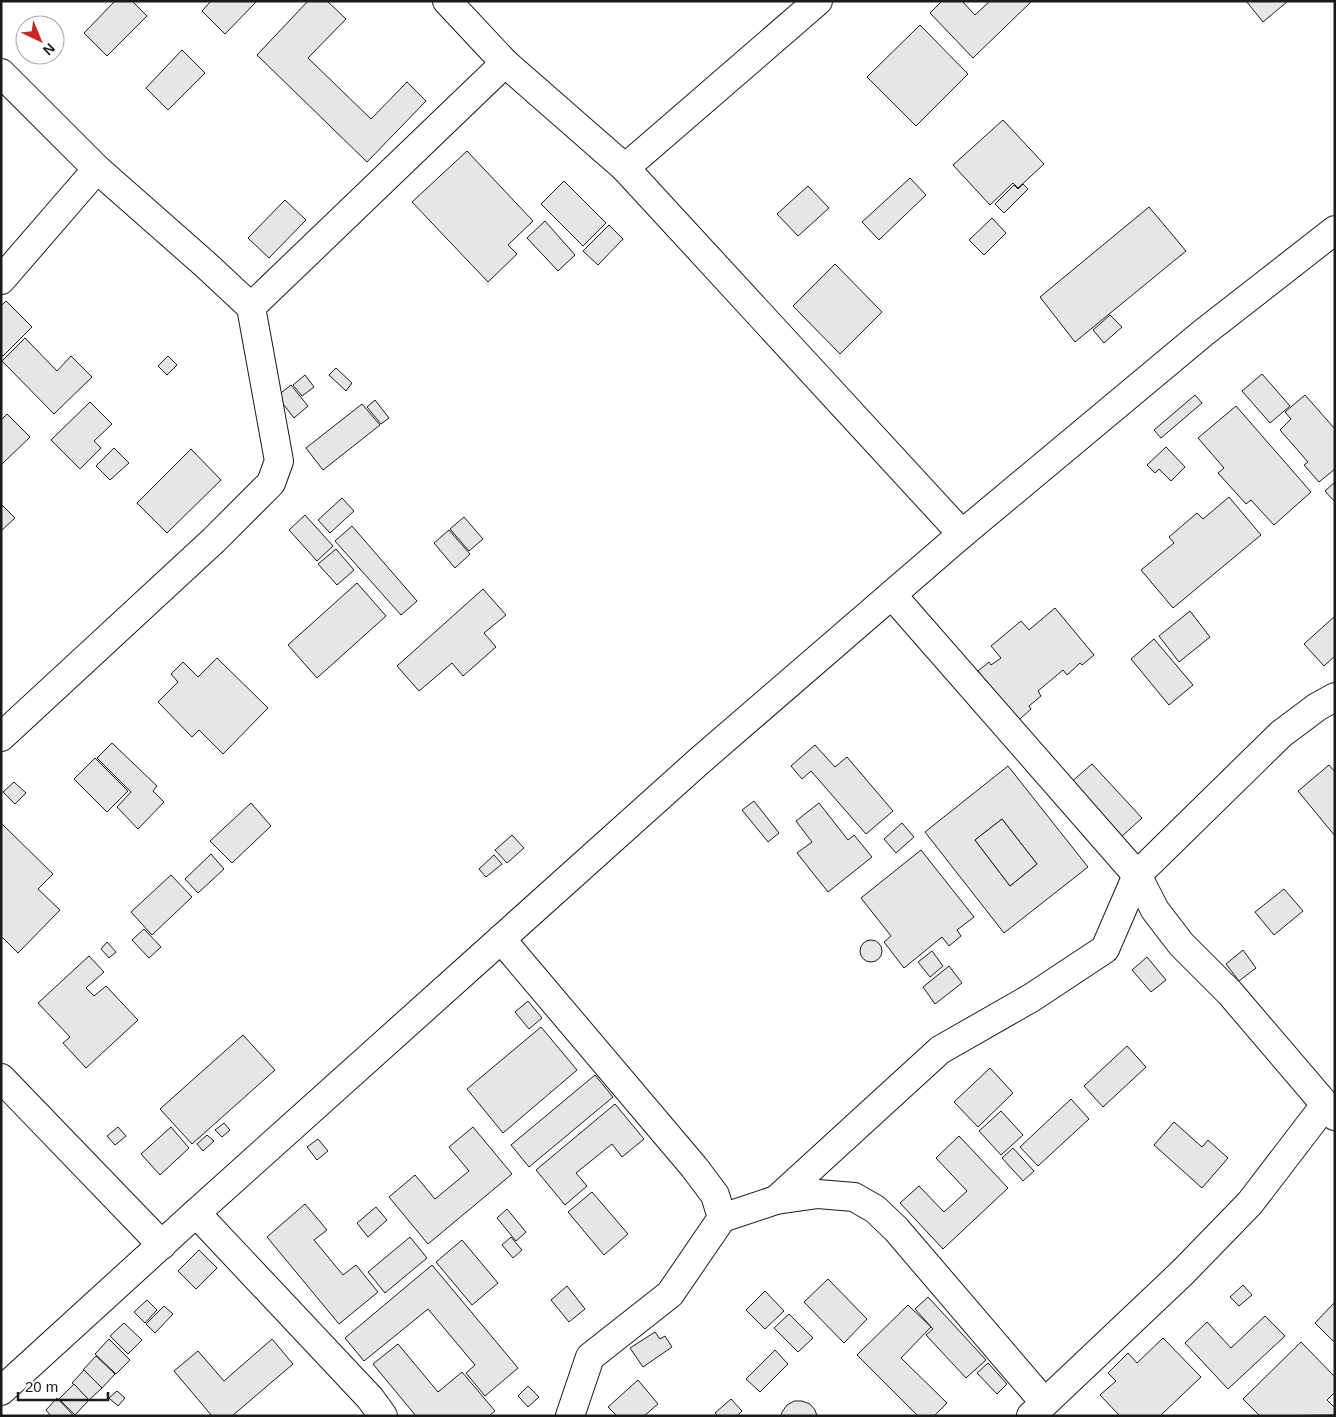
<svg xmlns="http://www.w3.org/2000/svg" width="1336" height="1417" font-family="Arial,sans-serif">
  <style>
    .building { fill: #e6e6e6; stroke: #1a1a1a; fill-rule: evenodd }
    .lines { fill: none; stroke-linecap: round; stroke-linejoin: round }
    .minor-casing { stroke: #1a1a1a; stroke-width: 30 }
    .minor { stroke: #fff; stroke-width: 28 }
  </style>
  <rect width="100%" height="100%" fill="#fff"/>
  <!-- building -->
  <g class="building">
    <path d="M115,1H132L147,16L107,56L84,33Z"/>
    <path d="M211,1H257L225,34L202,11Z"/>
    <path d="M308,1H327L346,19L308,58L371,119L407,82L426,101L367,162L257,55Z"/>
    <path d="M942,1H962L975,15L990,1H1032L973,58L930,13Z"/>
    <path d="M1246,1H1288L1263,22Z"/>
    <path d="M920,25L968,74L916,126L867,77Z"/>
    <path d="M182,50L205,73L168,110L146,88Z"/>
    <path d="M1003,120L1044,164L1018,188L1013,183L990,205L953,165Z"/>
    <path d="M467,151L533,221L508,245L517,254L488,282L412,202Z"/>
    <path d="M910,178L926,195L879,240L862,222Z"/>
    <path d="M564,181L606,223L583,246L541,204Z"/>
    <path d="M1023,184L1028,189L1004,213L995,204L1014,185L1018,189Z"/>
    <path d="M808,186L829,208L798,236L777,214Z"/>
    <path d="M285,200L306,220L269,258L248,238Z"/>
    <path d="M1149,207L1186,251L1075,342L1040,297Z"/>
    <path d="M992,218L1006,233L984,255L969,240Z"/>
    <path d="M545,221L575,255L558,271L527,238Z"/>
    <path d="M609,225L623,239L598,265L583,251Z"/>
    <path d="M835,264L882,312L840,354L793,306Z"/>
    <path d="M6,301L32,327L3,356L1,354V306Z"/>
    <path d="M1110,315L1122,327L1104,343L1093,330Z"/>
    <path d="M25,338L57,371L71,356L92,377L54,414L2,361Z"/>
    <path d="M168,356L177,365L167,375L158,366Z"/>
    <path d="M336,368L352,383L346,391L329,375Z"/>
    <path d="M1262,374L1290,406L1270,423L1242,391Z"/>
    <path d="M305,375L314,387L302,396L293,385Z"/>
    <path d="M291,385L308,406L294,418L277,396Z"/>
    <path d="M1195,395L1202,403L1161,438L1154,430Z"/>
    <path d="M1305,395L1335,429V469L1319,482L1304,465L1308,462L1280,430L1291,419L1285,412Z"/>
    <path d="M375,400L389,418L381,424L367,407Z"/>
    <path d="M90,402L112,424L94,441L101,448L80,469L51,440Z"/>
    <path d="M362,404L380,425L323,470L306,448Z"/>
    <path d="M1236,406L1311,492L1274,525L1251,500L1246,504L1218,473L1224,468L1198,438Z"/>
    <path d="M7,414L30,437L1,465V420Z"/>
    <path d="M1166,447L1185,467L1171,481L1159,469L1155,473L1147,465Z"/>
    <path d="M114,448L129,463L110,480L96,466Z"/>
    <path d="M191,449L221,480L167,533L137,503Z"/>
    <path d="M1335,482V502L1325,491Z"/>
    <path d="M1229,497L1261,535L1173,608L1141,570L1174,543L1169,537L1197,513L1203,519Z"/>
    <path d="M342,498L354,511L330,533L318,520Z"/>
    <path d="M1,504L15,518L1,531Z"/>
    <path d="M305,515L333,546L317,561L289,530Z"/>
    <path d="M464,517L483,539L469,551L450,529Z"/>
    <path d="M352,526L417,601L401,615L335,541Z"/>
    <path d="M449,530L470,554L455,568L434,543Z"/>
    <path d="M336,549L354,570L337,585L318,564Z"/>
    <path d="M357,583L386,616L317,678L288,645Z"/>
    <path d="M483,589L506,615L484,633L496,647L463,676L452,663L419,691L397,666Z"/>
    <path d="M1055,608L1094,655L1082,665L1080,663L1067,675L1063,670L1038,691L1041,696L1029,706L1031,709L1019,720L978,671L989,662L991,665L1001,658L991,646L1021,621L1029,630Z"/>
    <path d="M1190,611L1210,637L1179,662L1159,636Z"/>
    <path d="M1335,616V656L1324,666L1304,644Z"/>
    <path d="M1154,639L1193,685L1169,705L1131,659Z"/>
    <path d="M217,658L268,708L223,754L199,730L192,737L158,702L178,682L171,674L183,662L198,677Z"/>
    <path d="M112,743L157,786L153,791L164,802L138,829L117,807L131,792L97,758Z"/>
    <path d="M815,745L835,767L847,757L893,811L866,834L811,771L802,779L791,766Z"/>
    <path d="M95,758L128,791L107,812L74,779Z"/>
    <path d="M1092,764L1142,818L1120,838L1070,783Z"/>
    <path d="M1329,765L1335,772V836L1298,791Z"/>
    <path d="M1008,766L1088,867L1004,933L925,832ZM1002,819L1037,864L1010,886L975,840Z"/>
    <path d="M14,782L26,793L15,804L3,792Z"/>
    <path d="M754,801L779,833L768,842L742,810Z"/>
    <path d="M251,803L271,826L232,863L210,841Z"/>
    <path d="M819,803L848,840L854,835L872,857L828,892L797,853L812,842L796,821Z"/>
    <path d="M1002,819L1037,864L1010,886L975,840Z"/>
    <path d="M1,823L53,874L38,889L60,910L18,953L1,936Z"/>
    <path d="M902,823L914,837L896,853L884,839Z"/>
    <path d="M512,835L524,848L507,863L495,850Z"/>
    <path d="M921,850L974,917L957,930L961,936L949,946L942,937L904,968L884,942L891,936L861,898Z"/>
    <path d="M211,854L224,869L198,893L185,879Z"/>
    <path d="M494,855L502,864L486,877L479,869Z"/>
    <path d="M171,875L192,897L152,935L131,912Z"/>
    <path d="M1284,889L1303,911L1274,935L1255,912Z"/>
    <path d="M144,929L161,947L149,958L132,940Z"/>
    <circle cx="871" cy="951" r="11"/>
    <path d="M107,942L116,952L109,958L101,949Z"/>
    <path d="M1243,950L1256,968L1239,981L1226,964Z"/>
    <path d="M932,951L943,966L930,977L918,962Z"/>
    <path d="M89,956L104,972L86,988L94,996L106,986L138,1020L86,1068L63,1043L70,1037L38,1003Z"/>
    <path d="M1147,957L1166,980L1151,992L1132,970Z"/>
    <path d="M949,966L962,983L935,1004L923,987Z"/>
    <path d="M528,1001L542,1018L529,1029L515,1012Z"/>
    <path d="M541,1027L577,1070L503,1133L467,1089Z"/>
    <path d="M243,1035L275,1070L192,1144L160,1109Z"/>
    <path d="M1127,1046L1146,1067L1103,1107L1084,1086Z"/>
    <path d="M990,1068L1013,1093L978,1127L954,1102Z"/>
    <path d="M595,1075L613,1097L529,1167L511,1145Z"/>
    <path d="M1071,1099L1089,1119L1038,1166L1020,1147Z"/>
    <path d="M615,1104L644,1139L622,1157L612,1144L576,1173L587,1186L565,1205L536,1170Z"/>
    <path d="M1001,1111L1023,1135L1001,1155L979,1131Z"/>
    <path d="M1174,1122L1202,1147L1208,1140L1228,1158L1202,1188L1154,1145Z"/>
    <path d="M224,1123L230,1130L222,1137L215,1130Z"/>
    <path d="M118,1127L126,1136L115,1145L107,1136Z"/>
    <path d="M171,1127L189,1148L160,1175L141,1154Z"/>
    <path d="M473,1127L512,1174L428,1244L389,1197L415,1175L435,1199L469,1171L449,1147Z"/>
    <path d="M207,1135L214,1141L203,1151L197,1144Z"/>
    <path d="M959,1136L1008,1188L943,1249L900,1203L919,1186L944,1212L967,1191L936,1158Z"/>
    <path d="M318,1139L328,1151L317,1160L307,1147Z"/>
    <path d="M1013,1148L1034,1171L1023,1181L1002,1158Z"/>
    <path d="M592,1192L628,1234L604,1255L568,1212Z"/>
    <path d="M305,1204L327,1230L314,1240L343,1275L356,1265L378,1292L339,1324L267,1237Z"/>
    <path d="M376,1207L387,1220L368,1237L357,1223Z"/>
    <path d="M507,1209L526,1232L516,1241L497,1218Z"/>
    <path d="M410,1237L427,1258L385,1293L368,1272Z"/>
    <path d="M511,1237L522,1250L513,1258L502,1245Z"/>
    <path d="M462,1240L498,1283L472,1305L436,1262Z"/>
    <path d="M199,1250L217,1268L196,1289L178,1271Z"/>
    <path d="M432,1265L518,1368L485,1396L466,1373L475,1365L428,1309L364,1361L345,1338Z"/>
    <path d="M828,1279L867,1319L844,1343L804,1302Z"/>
    <path d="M1243,1285L1252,1295L1239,1306L1230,1297Z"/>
    <path d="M567,1286L585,1309L569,1322L551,1300Z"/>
    <path d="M765,1291L784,1311L765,1329L746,1310Z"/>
    <path d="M928,1297L986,1360L966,1378L926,1335L933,1329L915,1309Z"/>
    <path d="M147,1300L157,1310L145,1323L134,1312Z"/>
    <path d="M1335,1302V1343L1315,1323Z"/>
    <path d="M908,1305L931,1327L901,1358L947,1403L934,1416H918L857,1355Z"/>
    <path d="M164,1306L173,1314L155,1333L146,1324Z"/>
    <path d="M789,1314L813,1338L798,1352L774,1328Z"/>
    <path d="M1265,1316L1285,1336L1228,1389L1185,1343L1207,1322L1231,1348Z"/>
    <path d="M124,1323L142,1340L128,1354L110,1336Z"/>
    <path d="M655,1332L660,1339L665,1336L672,1347L643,1367L630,1348Z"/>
    <path d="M1163,1338L1201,1377L1160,1416H1120L1100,1395L1116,1381L1108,1373L1128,1353L1137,1363Z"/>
    <path d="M109,1339L130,1360L116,1374L95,1354Z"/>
    <path d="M272,1339L293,1364L232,1416H212L174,1371L198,1351L224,1381Z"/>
    <path d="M1301,1342L1335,1377V1392L1327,1400L1335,1408V1415L1260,1416L1243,1399Z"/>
    <path d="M398,1344L438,1392L462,1372L495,1411L489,1416H416L373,1364Z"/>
    <path d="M775,1350L788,1364L760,1392L746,1379Z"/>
    <path d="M96,1356L115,1374L102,1388L83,1370Z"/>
    <path d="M988,1363L1007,1384L997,1394L977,1373Z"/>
    <path d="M84,1370L102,1388L89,1400L72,1383Z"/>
    <path d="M638,1380L658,1404L644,1416H617L608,1407Z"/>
    <path d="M74,1384L89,1400L75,1415L59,1399Z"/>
    <path d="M528,1386L539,1397L528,1407L518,1396Z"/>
    <path d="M117,1391L125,1398L118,1406L109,1398Z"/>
    <path d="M57,1398L74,1416H51L46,1410Z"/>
    <path d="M731,1399L742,1411L737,1416H718L715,1413Z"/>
    <path d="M794,1401H802L810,1404L815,1410L817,1416H781L782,1412L787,1405Z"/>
  </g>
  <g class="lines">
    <defs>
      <g id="minor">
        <path d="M447,1L505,63L625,168L962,534"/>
        <path d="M1,73L97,169L1,280"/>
        <path d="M625,168L818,1"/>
        <path d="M251,307L505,63"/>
        <path d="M892,595L1137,875L1155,910L1181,944L1230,993L1335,1116"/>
        <path d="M1,737L214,540L271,483L279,461L251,307L206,265L97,169"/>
        <path d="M501,939L694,1167L715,1195L722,1218L670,1294L590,1357L570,1416"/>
        <path d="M1,1078L162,1245"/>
        <path d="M776,1200L940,1050L1031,998L1105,949L1137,875L1281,734L1317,707L1335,697"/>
        <path d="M196,1213L370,1398L383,1416"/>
        <path d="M722,1218L776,1200L818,1194L854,1197L875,1209L896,1229L1044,1402"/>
        <path d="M1,1391L196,1213L697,763L962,534L1203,333L1335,230"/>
        <path d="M1031,1416L1183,1272L1250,1203L1325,1105"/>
      </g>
    </defs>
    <!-- minor casing -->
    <use href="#minor" class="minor-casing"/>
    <!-- minor -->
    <use href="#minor" class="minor"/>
  </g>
  <!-- border -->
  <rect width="1336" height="1417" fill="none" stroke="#1a1a1a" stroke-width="5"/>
  <!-- north arrow -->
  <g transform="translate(40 40) rotate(136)"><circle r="24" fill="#ffffff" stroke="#a3a3a3"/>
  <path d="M0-4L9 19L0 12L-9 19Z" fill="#c62828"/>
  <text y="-8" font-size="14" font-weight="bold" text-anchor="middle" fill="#1a1a1a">N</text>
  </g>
  <!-- scale -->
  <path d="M18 1392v8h90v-8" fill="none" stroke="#1a1a1a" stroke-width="2.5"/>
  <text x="25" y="1392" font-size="15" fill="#1a1a1a" stroke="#ffffff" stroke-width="4" paint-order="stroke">20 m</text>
</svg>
